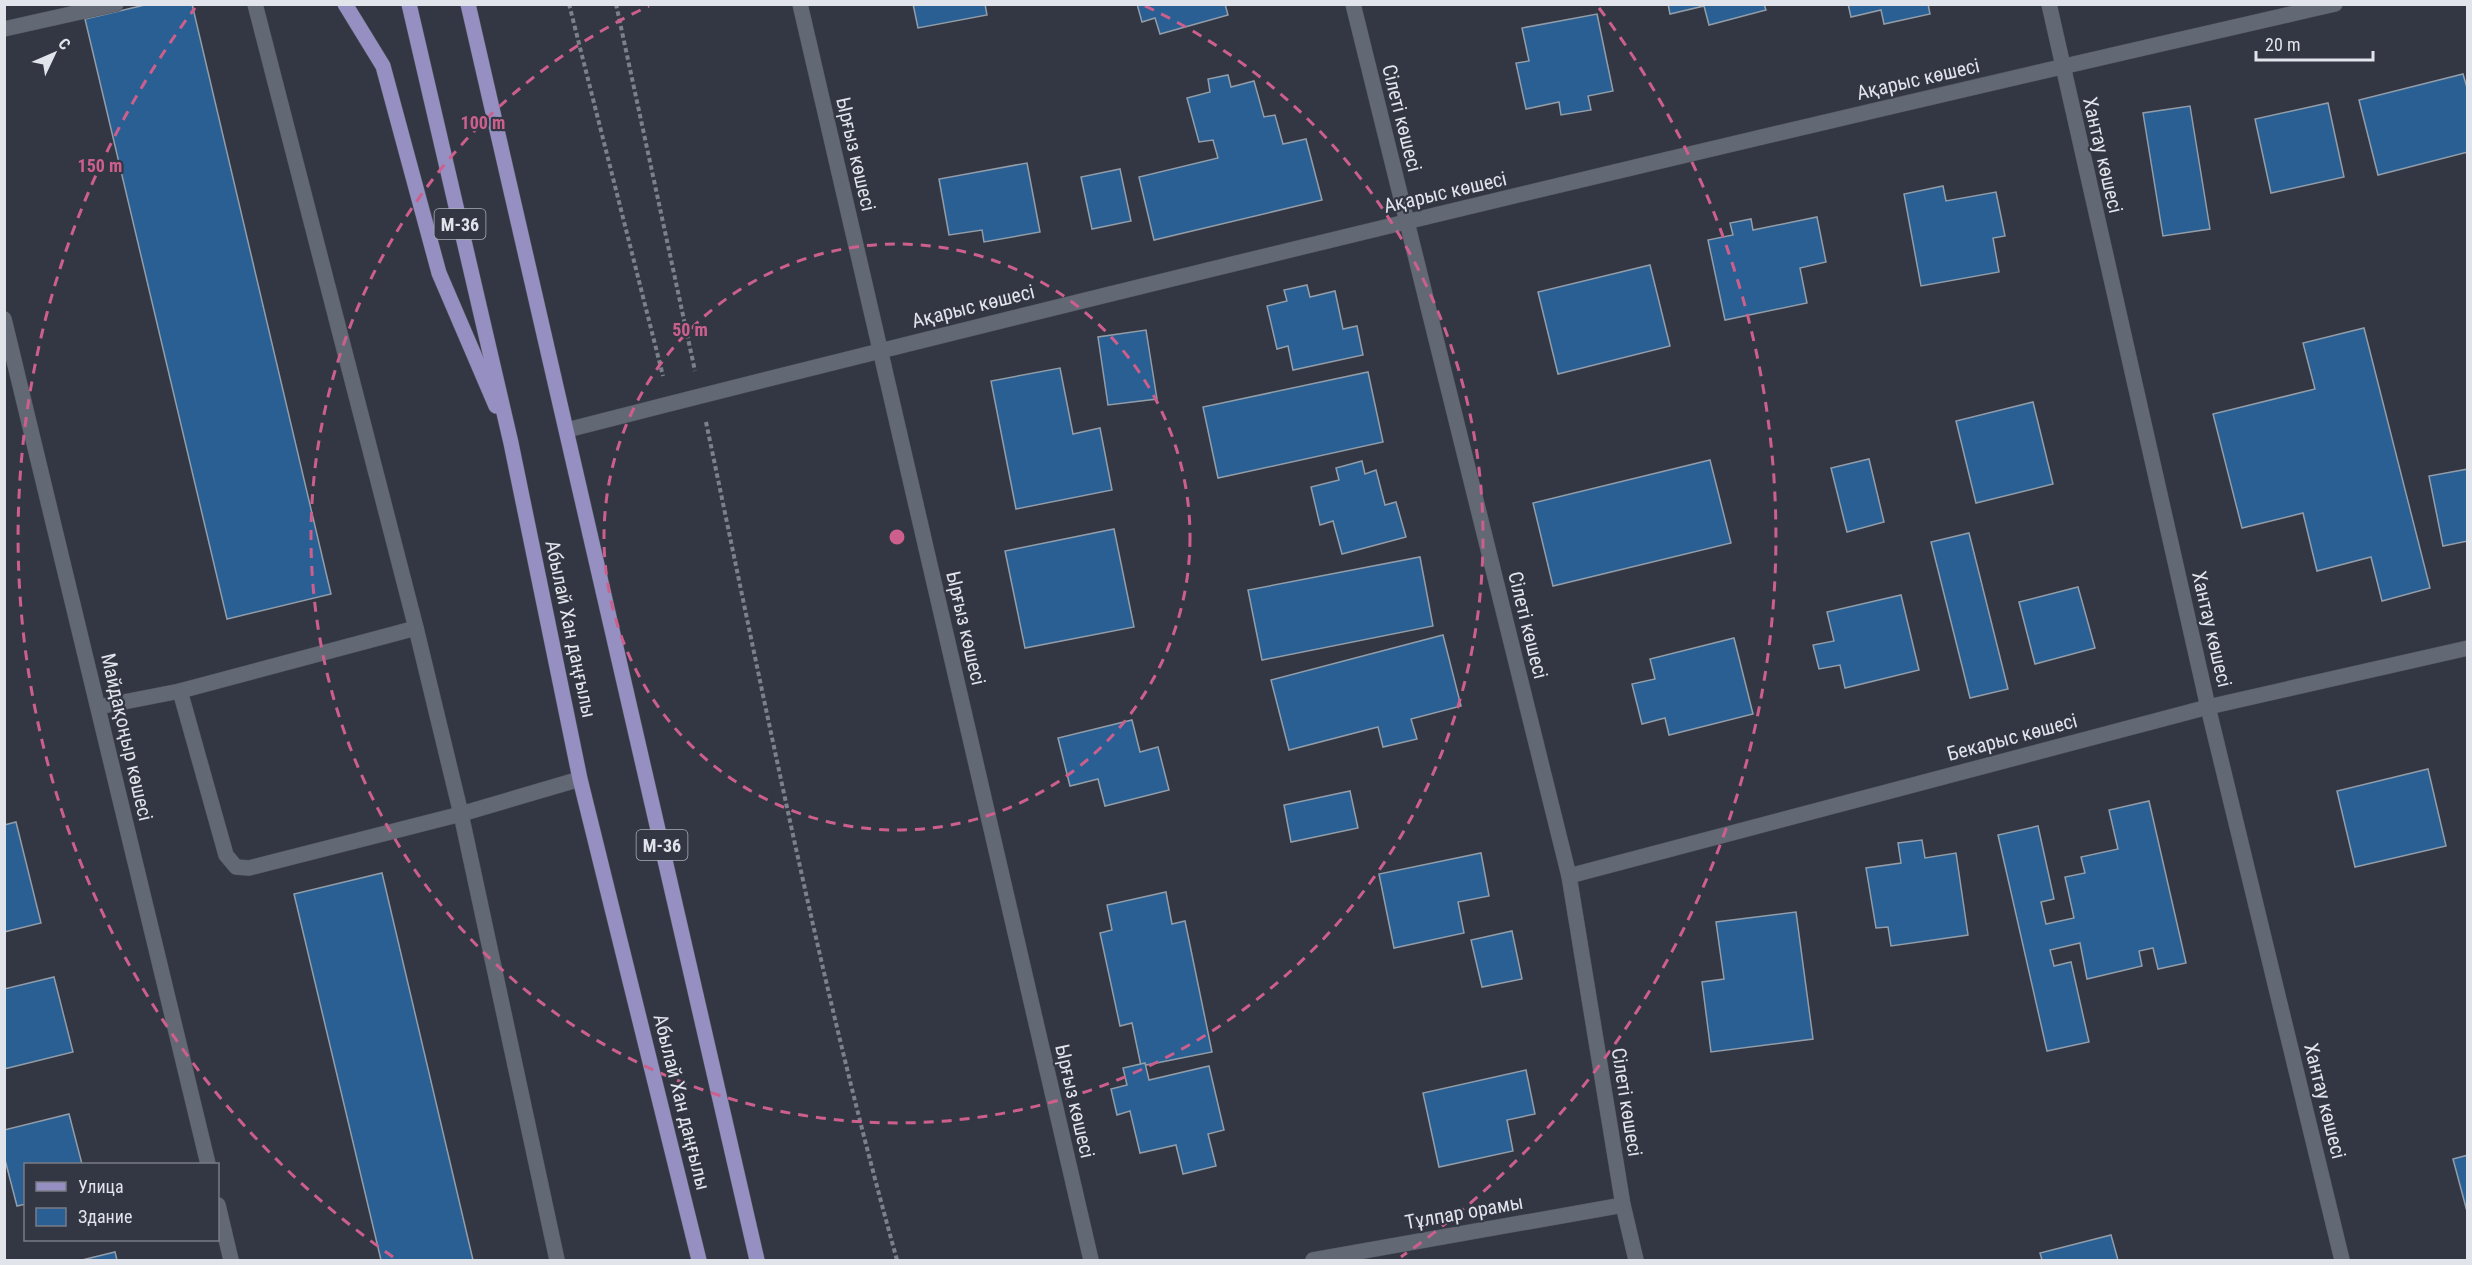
<svg xmlns="http://www.w3.org/2000/svg" width="2472" height="1265" font-family="'Roboto Condensed',sans-serif">
  <style>
    .building { fill: #295f92; stroke: #929da9; stroke-width: 1.5 }
    .lines { fill: none; stroke-linecap: round; stroke-linejoin: round }
    .service-casing { stroke: #52565f; stroke-width: 16 }
    .minor-casing { stroke: #52565f; stroke-width: 16 }
    .primary-casing { stroke: #52565f; stroke-width: 16 }
    .path { stroke: #7c808a; stroke-width: 4; stroke-dasharray: 4.5 3; stroke-linecap: butt }
    .service { stroke: #636875; stroke-width: 15 }
    .minor { stroke: #636875; stroke-width: 15 }
    .primary { stroke: #9590c1; stroke-width: 15 }
    .ring { fill: none; stroke: #cd5f8d; stroke-width: 3; stroke-dasharray: 10 8 }
    .labels { text-anchor: middle; dominant-baseline: central; stroke-width: 4.5; stroke-linejoin: round; paint-order: stroke }
    .shield { fill: #333743; stroke: #adb0b9; stroke-width: 1.5 }
    .shield-label { font-size: 18px; font-weight: bold; fill: #e1e4eb }
    .street-label { font-size: 20px; fill: #e1e4eb; stroke: #333743 }
    .centre { fill: #cd5f8d; stroke: #333743; stroke-width: 3 }
    .ring-label { font-size: 18px; text-anchor: middle; font-weight: bold; fill: #cd5f8d; stroke: #333743; stroke-width: 4.5; stroke-linejoin: round; paint-order: stroke }
  </style>
  <rect width="100%" height="100%" fill="#333743"/>
  <!-- building -->
  <g class="building">
    <path d="M149,4H192L331,594L227,619L85,19Z"/>
    <path d="M913,4H985L987,15L918,28Z"/>
    <path d="M1137,4H1225L1228,15L1160,34L1155,18L1142,22Z"/>
    <path d="M1668,4H1764L1766,10L1709,25L1704,6L1670,14Z"/>
    <path d="M1848,4H1928L1930,14L1884,24L1881,10L1851,17Z"/>
    <path d="M1597,14L1613,91L1588,96L1591,110L1561,115L1559,102L1526,109L1516,63L1529,61L1522,28Z"/>
    <path d="M2463,74L2468,91V152L2378,175L2359,100Z"/>
    <path d="M1228,75L1231,87L1254,81L1264,117L1275,115L1283,144L1306,139L1322,200L1154,240L1139,177L1218,158L1213,140L1199,142L1187,98L1210,92L1208,79Z"/>
    <path d="M2328,103L2344,177L2271,193L2255,119Z"/>
    <path d="M2190,106L2210,229L2163,236L2143,113Z"/>
    <path d="M1027,163L1040,232L984,242L982,230L949,235L939,179Z"/>
    <path d="M1120,169L1131,221L1092,229L1081,177Z"/>
    <path d="M1943,186L1946,201L1996,192L2005,236L1993,238L1999,272L1921,286L1904,194Z"/>
    <path d="M1817,217L1826,262L1800,268L1807,303L1725,320L1708,240L1733,235L1730,223L1751,219L1753,230Z"/>
    <path d="M1650,265L1670,346L1558,374L1538,292Z"/>
    <path d="M1307,285L1310,297L1335,291L1343,329L1357,326L1363,355L1293,370L1288,346L1277,349L1267,306L1287,301L1284,290Z"/>
    <path d="M2364,328L2430,588L2382,601L2371,557L2317,571L2303,513L2242,528L2213,414L2315,389L2303,343Z"/>
    <path d="M1146,330L1157,399L1108,405L1098,337Z"/>
    <path d="M1060,368L1073,434L1100,428L1112,490L1016,509L991,381Z"/>
    <path d="M1368,372L1383,442L1218,478L1203,407Z"/>
    <path d="M2033,402L2053,484L1976,503L1956,421Z"/>
    <path d="M1869,459L1884,522L1847,532L1831,468Z"/>
    <path d="M1710,460L1731,543L1553,586L1533,503Z"/>
    <path d="M1362,461L1365,474L1376,470L1385,505L1396,502L1406,537L1342,554L1333,521L1320,525L1311,487L1339,480L1336,468Z"/>
    <path d="M2468,469V541L2443,546L2429,476Z"/>
    <path d="M1114,529L1134,627L1025,648L1005,551Z"/>
    <path d="M1969,533L2008,689L1970,698L1931,542Z"/>
    <path d="M1420,557L1433,626L1262,660L1248,590Z"/>
    <path d="M2078,587L2095,648L2035,664L2019,602Z"/>
    <path d="M1901,595L1919,670L1845,688L1840,665L1819,669L1813,645L1834,641L1827,612Z"/>
    <path d="M1443,635L1461,706L1411,719L1417,739L1383,747L1378,727L1289,750L1271,680Z"/>
    <path d="M1734,638L1753,714L1669,735L1665,718L1642,724L1632,684L1655,679L1650,659Z"/>
    <path d="M1132,720L1140,752L1158,747L1169,790L1105,806L1098,779L1070,786L1058,738Z"/>
    <path d="M2428,769L2446,846L2355,867L2337,791Z"/>
    <path d="M1350,791L1358,828L1291,842L1284,805Z"/>
    <path d="M2149,801L2186,963L2158,969L2153,948L2139,951L2142,966L2087,979L2080,943L2050,950L2054,966L2071,962L2089,1042L2047,1051L1998,835L2038,826L2054,899L2041,902L2046,924L2074,918L2065,877L2085,873L2081,857L2118,849L2109,810Z"/>
    <path d="M16,822L41,923L4,932V825Z"/>
    <path d="M1922,840L1925,858L1956,853L1968,935L1891,946L1888,927L1876,928L1866,868L1901,863L1898,843Z"/>
    <path d="M1481,853L1489,896L1458,902L1464,933L1394,948L1379,874Z"/>
    <path d="M382,873L473,1260H381L294,894Z"/>
    <path d="M1166,892L1172,924L1185,921L1212,1052L1141,1066L1132,1023L1120,1026L1100,933L1112,930L1107,905Z"/>
    <path d="M1796,912L1813,1039L1711,1052L1702,982L1724,979L1716,922Z"/>
    <path d="M1512,931L1522,979L1482,987L1471,940Z"/>
    <path d="M54,977L73,1052L4,1069V989Z"/>
    <path d="M1145,1063L1149,1080L1209,1066L1224,1130L1208,1134L1216,1166L1183,1174L1176,1145L1140,1153L1130,1111L1117,1115L1111,1089L1127,1085L1123,1068Z"/>
    <path d="M1526,1070L1535,1114L1507,1120L1513,1151L1439,1167L1423,1093Z"/>
    <path d="M69,1114L82,1164H26V1204L17,1206L4,1156V1130Z"/>
    <path d="M2468,1155V1215L2453,1159Z"/>
    <path d="M2111,1235L2118,1260H2042L2040,1253Z"/>
    <path d="M115,1252L117,1260H82Z"/>
  </g>
  <g class="lines">
    <defs>
      <g id="service">
        <path d="M4,29L116,4"/>
        <path d="M180,691L226,855L236,867L249,868L461,814L416,628L255,4"/>
        <path d="M98,707L180,691L416,628"/>
        <path d="M557,1260L461,814L580,779"/>
      </g>
      <g id="minor">
        <path d="M800,4L1091,1260"/>
        <path d="M1353,4L1569,876L1623,1205L1636,1260"/>
        <path d="M2049,4L2208,707L2342,1260"/>
        <path d="M4,319L208,1164"/>
        <path d="M567,430C1155,280 1744,139 2335,4"/>
        <path d="M1569,876L2208,707L2468,648"/>
        <path d="M218,1205L231,1260"/>
        <path d="M1313,1260L1623,1205"/>
      </g>
      <g id="primary">
        <path d="M345,4L383,66L439,273L496,406"/>
        <path d="M409,4L511,443L580,779L699,1260"/>
        <path d="M468,4L757,1260"/>
      </g>
    </defs>
    <!-- service casing -->
    <use href="#service" class="service-casing"/>
    <!-- minor casing -->
    <use href="#minor" class="minor-casing"/>
    <!-- primary casing -->
    <use href="#primary" class="primary-casing"/>
    <!-- path -->
    <g class="path">
      <path d="M569,4L663,376"/>
      <path d="M616,4L695,371"/>
      <path d="M706,422C765,703 820,984 897,1260"/>
    </g>
    <!-- service -->
    <use href="#service" class="service"/>
    <!-- minor -->
    <use href="#minor" class="minor"/>
    <!-- primary -->
    <use href="#primary" class="primary"/>
  </g>
  <!-- distance rings -->
  <g class="ring">
    <circle cx="897" cy="537" r="293"/>
    <path d="M1145 6A586 586 0 1 1 649 6"/>
    <path d="M393 1257A879 879 0 0 1 195 8M1599 8A879 879 0 0 1 1401 1257"/>
  </g>
  <g class="labels">
    <!-- shield labels -->
    <g class="shield">
      <rect x="434.5" y="209" width="51" height="30" rx="4.5"/>
      <rect x="636.5" y="830" width="51" height="30" rx="4.5"/>
    </g>
    <g class="shield-label">
      <text x="460" y="224">M-36</text>
      <text x="662" y="845">M-36</text>
    </g>
    <!-- street labels -->
    <g class="street-label">
      <text transform="translate(1918 79) rotate(-13)">Ақарыс көшесі</text>
      <text transform="translate(1402 118) rotate(76)">Сілеті көшесі</text>
      <text transform="translate(856 154) rotate(77)">Ырғыз көшесі</text>
      <text transform="translate(2103 155) rotate(77)">Хантау көшесі</text>
      <text transform="translate(1445 192) rotate(-13)">Ақарыс көшесі</text>
      <text transform="translate(973 306) rotate(-14)">Ақарыс көшесі</text>
      <text transform="translate(1528 625) rotate(76)">Сілеті көшесі</text>
      <text transform="translate(966 628) rotate(77)">Ырғыз көшесі</text>
      <text transform="translate(571 629) rotate(78)">Абылай Хан даңғылы</text>
      <text transform="translate(2212 629) rotate(77)">Хантау көшесі</text>
      <text transform="translate(127 737) rotate(77)">Майдақоңыр көшесі</text>
      <text transform="translate(2012 737) rotate(-15)">Бекарыс көшесі</text>
      <text transform="translate(1075 1101) rotate(77)">Ырғыз көшесі</text>
      <text transform="translate(2325 1101) rotate(76)">Хантау көшесі</text>
      <text transform="translate(682 1102) rotate(76)">Абылай Хан даңғылы</text>
      <text transform="translate(1627 1102) rotate(81)">Сілеті көшесі</text>
      <text transform="translate(1464 1212) rotate(-10)">Тұлпар орамы</text>
    </g>
  </g>
  <circle cx="897" cy="537" r="9" class="centre"/>
  <g class="ring-label">
    <text x="483" y="129">100 m</text>
    <text x="100" y="172">150 m</text>
    <text x="690" y="336">50 m</text>
  </g>
  <!-- border -->
  <rect width="2472" height="1265" fill="none" stroke="#e1e4eb" stroke-width="12"/>
  <!-- legend -->
  <rect x="24" y="1163" width="195" height="78" fill="#333743" stroke="#797c86" stroke-width="1.5"/>
  <rect x="36" y="1182" width="30" height="9" fill="#9590c1" stroke="#797c86" stroke-width="1.5"/>
  <text x="78" y="1193" font-size="18" fill="#e1e4eb">Улица</text>
  <rect x="36" y="1208" width="30" height="18" fill="#295f92" stroke="#797c86" stroke-width="1.5"/>
  <text x="78" y="1223" font-size="18" fill="#e1e4eb">Здание</text>
  <!-- north arrow -->
  <g transform="translate(54 54) rotate(46)" stroke="#333743" stroke-width="4.5" paint-order="stroke">
  <path d="M0-4.5L10 22L0 15L-10 22Z" fill="#e1e4eb"/>
  <text y="-9" font-size="16" font-weight="bold" text-anchor="middle" fill="#e1e4eb">С</text>
  </g>
  <!-- scale -->
  <path d="M2256 51v9h117v-9" fill="none" stroke="#e1e4eb" stroke-width="3"/>
  <text x="2265" y="51" font-size="18" fill="#e1e4eb" stroke="#333743" stroke-width="4.5" paint-order="stroke">20 m</text>
</svg>
